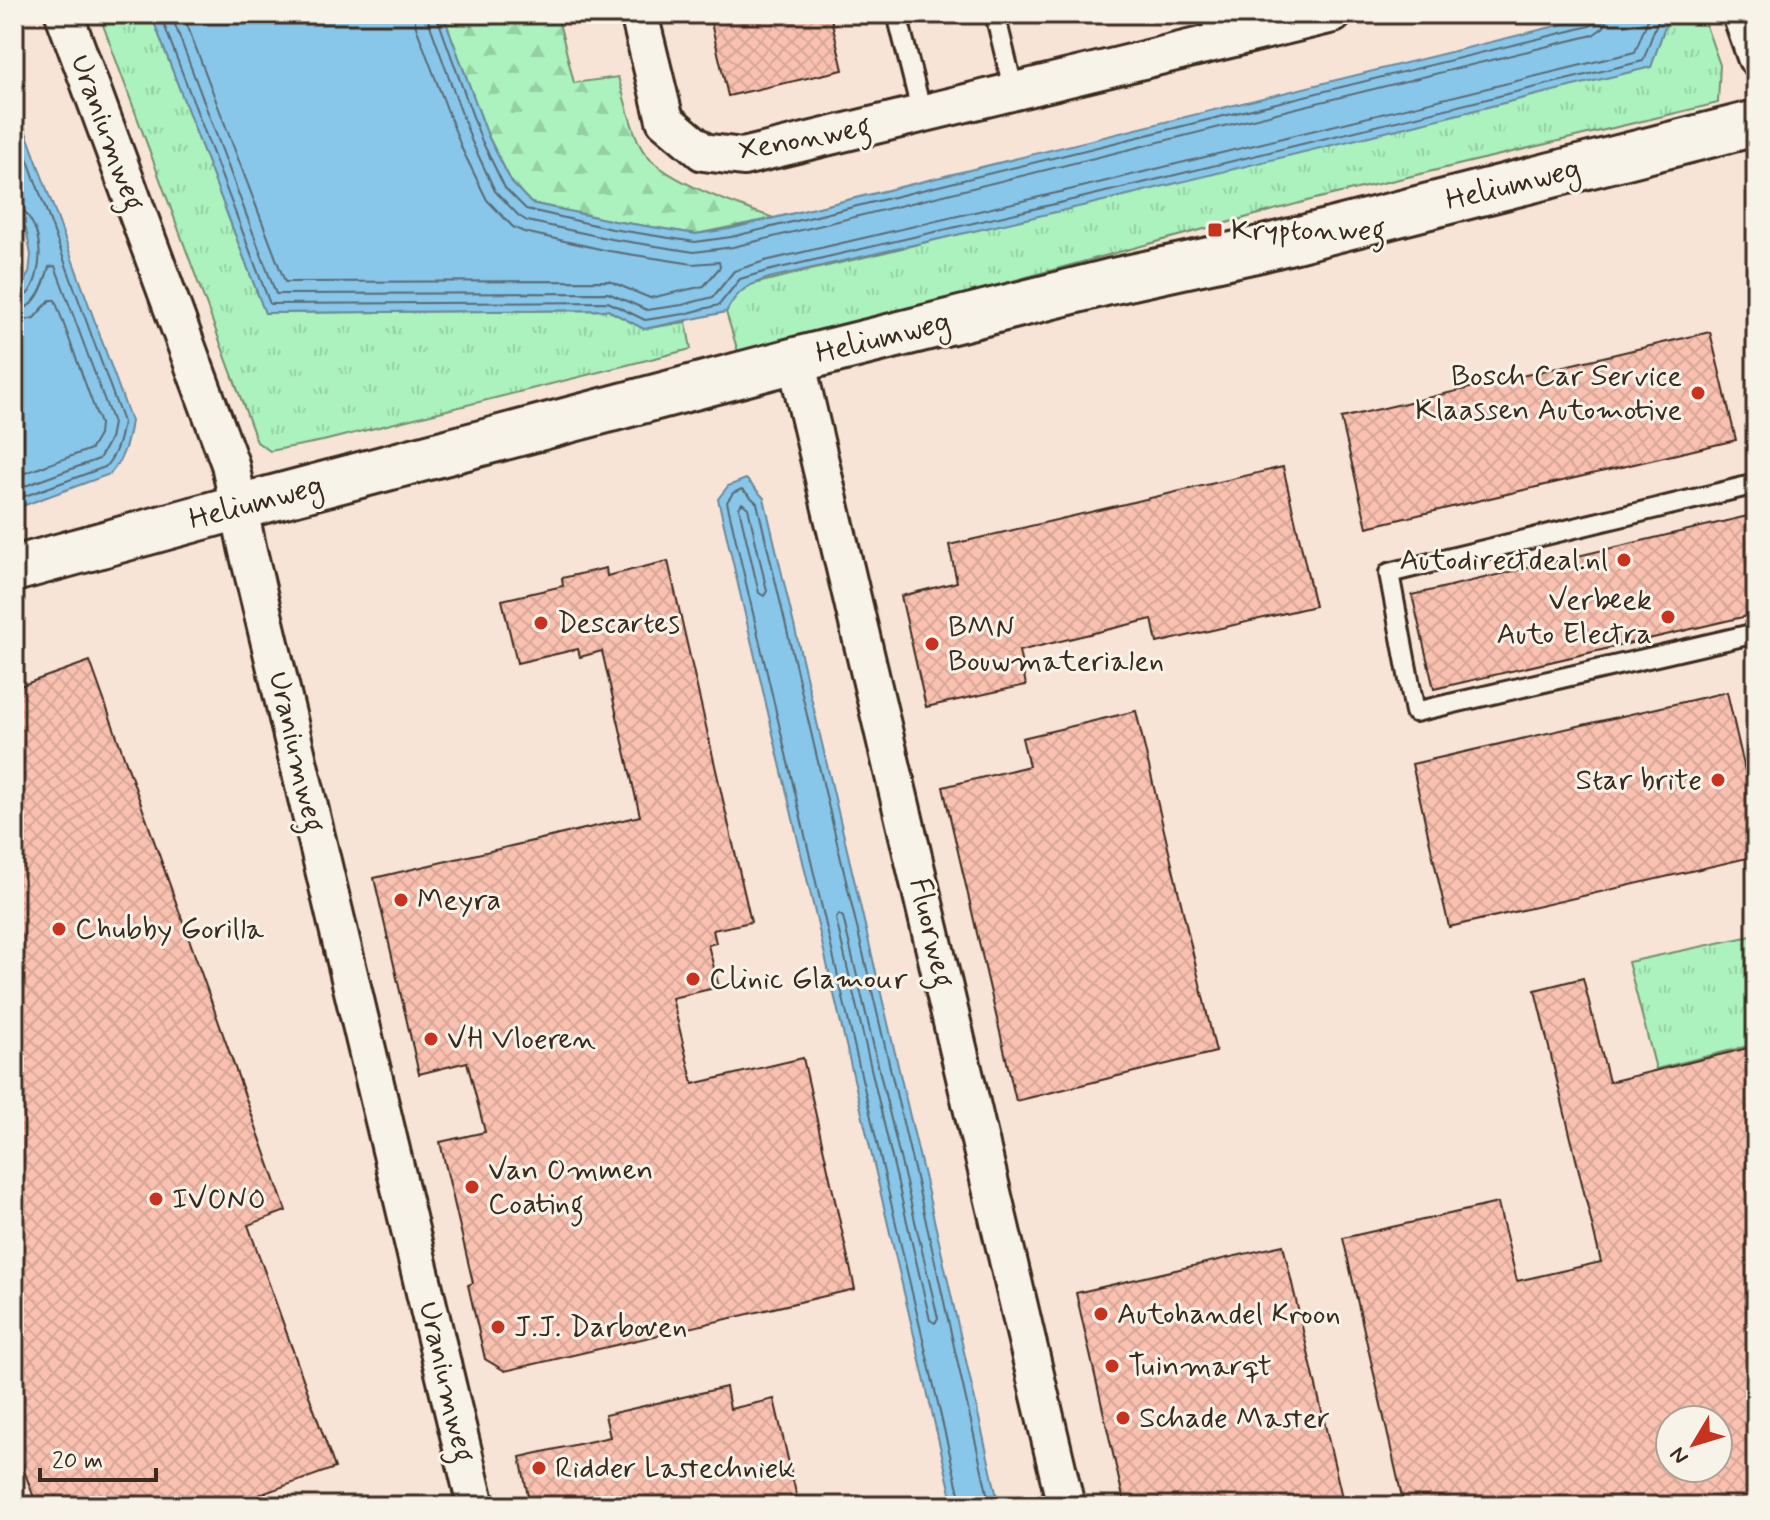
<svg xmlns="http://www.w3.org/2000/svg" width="1770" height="1520" font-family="Mynerve,sans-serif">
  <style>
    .built { fill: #f8e4d7; fill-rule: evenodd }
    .grass { fill: url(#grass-tufts); stroke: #738e6e; stroke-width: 2 }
    .forest { fill: url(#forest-firs); stroke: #738e6e; stroke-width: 2 }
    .water { fill: #89c7ea; stroke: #6a8898; stroke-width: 2 }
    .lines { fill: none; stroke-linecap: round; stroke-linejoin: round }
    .shore { stroke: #5a6970; stroke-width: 2 }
    .building { fill: url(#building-cross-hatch); stroke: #3b2a1e; stroke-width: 2; fill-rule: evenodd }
    .service-casing { stroke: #3b2a1e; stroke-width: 24 }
    .minor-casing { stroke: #3b2a1e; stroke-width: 42 }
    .tertiary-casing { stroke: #3b2a1e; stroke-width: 50 }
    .service { stroke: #f7f3e8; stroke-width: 18 }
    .minor { stroke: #f7f3e8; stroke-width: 36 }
    .tertiary { stroke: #f7f3e8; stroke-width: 44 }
    .poi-dot { fill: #c8321e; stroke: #f7f3e8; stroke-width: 3 }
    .labels { text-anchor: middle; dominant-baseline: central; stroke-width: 6; stroke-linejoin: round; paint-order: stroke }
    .street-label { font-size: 30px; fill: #3b2a1e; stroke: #f7f3e8 }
    .poi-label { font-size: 30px; fill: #3b2a1e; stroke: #f7f3e8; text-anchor: start }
  </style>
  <defs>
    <pattern id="grass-tufts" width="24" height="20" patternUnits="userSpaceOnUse" patternTransform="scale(2)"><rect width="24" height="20" fill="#abf2be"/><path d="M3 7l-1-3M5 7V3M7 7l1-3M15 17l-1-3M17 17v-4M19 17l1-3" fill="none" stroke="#94d0a3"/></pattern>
    <pattern id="forest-firs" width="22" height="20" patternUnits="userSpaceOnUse" patternTransform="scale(2)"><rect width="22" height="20" fill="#abf2be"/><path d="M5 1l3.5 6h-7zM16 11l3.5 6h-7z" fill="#94d0a3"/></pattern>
    <pattern id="building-cross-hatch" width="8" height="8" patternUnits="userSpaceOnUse" patternTransform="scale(2)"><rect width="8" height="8" fill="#fac1b0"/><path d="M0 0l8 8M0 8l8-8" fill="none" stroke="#d7a697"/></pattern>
  </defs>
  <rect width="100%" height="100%" fill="#f7f3e8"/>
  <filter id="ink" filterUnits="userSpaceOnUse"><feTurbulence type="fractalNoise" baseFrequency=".0125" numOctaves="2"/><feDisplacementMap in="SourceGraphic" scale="16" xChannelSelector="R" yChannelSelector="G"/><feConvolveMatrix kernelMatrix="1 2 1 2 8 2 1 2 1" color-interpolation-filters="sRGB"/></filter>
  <g filter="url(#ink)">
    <!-- built -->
    <path class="built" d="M14,14H1756V1506H14ZM1670,1420H1718V1468H1670Z"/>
    <!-- grass -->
    <g class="grass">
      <path d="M99,14H151L265,313L608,310L644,329L686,322L691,349L323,441L270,451L257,442Z"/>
      <path d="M1669,14H1696L1704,20L1720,65L1718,103L1311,200L739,355L726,312L734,296L745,286L1651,67Z"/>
      <path d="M1756,935V1044L1656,1069L1628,962Z"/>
    </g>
    <!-- forest -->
    <path class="forest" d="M443,14H557L574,83L618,77C625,98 631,130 642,149C660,180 740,206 774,218L696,234L614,221L531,203L512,183L488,136Z"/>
    <!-- water -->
    <g class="water">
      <path d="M151,14H443L488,136L512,183L531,203L614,221L696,234L729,229L1605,14H1669L1651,67L1091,204L769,278C747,285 737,291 726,312L644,329L608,310L265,313Z"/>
      <path d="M14,99L131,421C128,441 124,458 110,474L14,509V297L29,273L31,255L26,229L14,212Z"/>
      <path d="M746,479L764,498L925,1180L999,1506H954L718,499L728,486Z"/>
    </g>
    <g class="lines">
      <!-- shore -->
      <g class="shore">
        <path d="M160,14L270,304L608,302L645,320L684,314L719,305L740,279L767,271L1089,196L1643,61L1660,14"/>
        <path d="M171,14L276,294L608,293L647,310L682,305L713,297L734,271L765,261L1086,186L1635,52L1650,14"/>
        <path d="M183,14L285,282L609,281L650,298L704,286L720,267L719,262L693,264L609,251L524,232L513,227L487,200L462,149L416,27L414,14"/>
        <path d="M426,14L472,142L495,191L519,216L527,221L611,239L694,252L733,247L1593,35L1604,27L1608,14"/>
        <path d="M436,14L481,139L505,188L526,209L612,229L695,242L731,237L1590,26L1596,22L1598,14"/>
        <path d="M14,122L123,422C120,439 117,454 105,467L14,500"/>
        <path d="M14,207L23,209C30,218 36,228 38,239C42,258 38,298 14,301"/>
        <path d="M14,311C36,310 44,285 49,267L55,266L113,423L110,439L99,459L14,490"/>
        <path d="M14,323L34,318L50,300H55L100,424L99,435L91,449L14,477"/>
        <path d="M742,503L748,508L767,591L764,596L759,593L739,508Z"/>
        <path d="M839,914L843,917L938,1318L935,1323L930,1320L836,919Z"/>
        <path d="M962,1506L727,502L733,493L742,489L757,503L917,1182L990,1506"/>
      </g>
    </g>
    <!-- building -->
    <g class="building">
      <path d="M709,14H830L843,70L728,96Z"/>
      <path d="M1710,332L1736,440L1367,527L1341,418Z"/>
      <path d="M1283,467L1315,606L1157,643L1152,619L1019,651L1026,685L926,707L901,596L957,582L949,545Z"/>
      <path d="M1756,514V614L1434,689L1412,595Z"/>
      <path d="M668,561L751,922L713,930L716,943L708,945L719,987L672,998L693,1084L803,1058L855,1289L505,1371L485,1359L468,1285L473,1283L440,1142L485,1132L467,1062L419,1074L374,878L640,816L602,651L580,657L578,649L517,663L502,600L563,586L562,578L606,568L607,576Z"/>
      <path d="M90,661L286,1211L248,1225L335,1468L228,1506H37L14,1443V688Z"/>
      <path d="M1727,692L1756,818V856L1449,927L1412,764Z"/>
      <path d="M1136,711L1216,1052L1016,1101L943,787L1029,766L1022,738Z"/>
      <path d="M1583,978L1609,1082L1756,1046V1506H1404L1343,1238L1498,1203L1517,1281L1601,1262L1535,990ZM1670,1420H1718V1468H1670Z"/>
      <path d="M1283,1245L1344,1506H1125L1076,1293Z"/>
      <path d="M726,1387L730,1409L774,1399L799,1506H530L520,1457L610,1437L605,1415Z"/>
    </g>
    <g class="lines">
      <defs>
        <g id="service">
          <path d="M897,14L922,114"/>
          <path d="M995,14L1014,92"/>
          <path d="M1210,14L1217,42"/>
          <path d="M1756,484L1389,573L1415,712L1756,633"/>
        </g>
        <g id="minor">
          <path d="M64,14L230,464L247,547L476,1506"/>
          <path d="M639,14L665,120L703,152L743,157L1333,14"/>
          <path d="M1741,14L1756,57"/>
          <path d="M796,360L1066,1506"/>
        </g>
        <path id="tertiary" d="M14,569L239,507L796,360L1109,282L1260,249L1756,123"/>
      </defs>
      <!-- service casing -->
      <use href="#service" class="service-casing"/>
      <!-- minor casing -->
      <use href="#minor" class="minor-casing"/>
      <!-- tertiary casing -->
      <use href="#tertiary" class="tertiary-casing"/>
      <!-- service -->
      <use href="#service" class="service"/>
      <!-- minor -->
      <use href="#minor" class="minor"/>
      <!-- tertiary -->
      <use href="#tertiary" class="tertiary"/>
    </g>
  </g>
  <!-- markers -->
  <g class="poi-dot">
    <rect x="1207" y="222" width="16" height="16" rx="4"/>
    <circle cx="1698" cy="393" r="8"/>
    <circle cx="1624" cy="560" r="8"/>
    <circle cx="1668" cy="617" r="8"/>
    <circle cx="541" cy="623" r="8"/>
    <circle cx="932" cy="644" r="8"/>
    <circle cx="1718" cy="780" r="8"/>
    <circle cx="401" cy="900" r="8"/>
    <circle cx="59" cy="929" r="8"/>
    <circle cx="693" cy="979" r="8"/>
    <circle cx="431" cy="1039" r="8"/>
    <circle cx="472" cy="1187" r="8"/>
    <circle cx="156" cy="1199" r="8"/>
    <circle cx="1101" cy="1314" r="8"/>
    <circle cx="498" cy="1327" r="8"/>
    <circle cx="1112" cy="1366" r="8"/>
    <circle cx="1123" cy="1418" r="8"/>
    <circle cx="539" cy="1468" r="8"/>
  </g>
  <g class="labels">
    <!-- street labels -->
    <g class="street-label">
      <text transform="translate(107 133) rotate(70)">Uraniumweg</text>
      <text transform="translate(805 139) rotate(-11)">Xenonweg</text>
      <text transform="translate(1513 185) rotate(-14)">Heliumweg</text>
      <text transform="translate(883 338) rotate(-14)">Heliumweg</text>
      <text transform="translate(256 503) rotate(-15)">Heliumweg</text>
      <text transform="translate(296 752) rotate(77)">Uraniumweg</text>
      <text transform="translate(931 933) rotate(77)">Fluorweg</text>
      <text transform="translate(446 1382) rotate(77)">Uraniumweg</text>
    </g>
    <!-- poi labels -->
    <g class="poi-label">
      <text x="1231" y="230">Kryptonweg</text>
      <text x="1682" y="376" text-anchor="end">Bosch Car Service<tspan x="1682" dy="34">Klaassen Automotive</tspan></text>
      <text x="1608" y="560" text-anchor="end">Autodirectdeal.nl</text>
      <text x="1652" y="600" text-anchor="end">Verbeek<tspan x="1652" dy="34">Auto Electra</tspan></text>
      <text x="557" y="623">Descartes</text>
      <text x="948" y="627">BMN<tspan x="948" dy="34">Bouwmaterialen</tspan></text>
      <text x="1702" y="780" text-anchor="end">Star brite</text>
      <text x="417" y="900">Meyra</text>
      <text x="75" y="929">Chubby Gorilla</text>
      <text x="709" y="979">Clinic Glamour</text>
      <text x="447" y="1039">VH Vloeren</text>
      <text x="488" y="1170">Van Ommen<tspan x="488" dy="34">Coating</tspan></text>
      <text x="172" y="1199">IVONO</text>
      <text x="1117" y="1314">Autohandel Kroon</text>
      <text x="514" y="1327">J.J. Darboven</text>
      <text x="1128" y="1366">Tuinmarqt</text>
      <text x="1139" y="1418">Schade Master</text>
      <text x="555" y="1468">Ridder Lastechniek</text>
    </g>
  </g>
  <!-- margin -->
  <rect width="1770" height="1520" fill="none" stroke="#f7f3e8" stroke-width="48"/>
  <rect x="24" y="24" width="1722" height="1472" fill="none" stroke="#3b2a1e" stroke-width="3" filter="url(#ink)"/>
  <!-- north arrow -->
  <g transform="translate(1694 1444) rotate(232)"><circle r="38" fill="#f7f3e8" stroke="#aca397" stroke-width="2"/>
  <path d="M0-6L14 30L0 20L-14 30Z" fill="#c8321e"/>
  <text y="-12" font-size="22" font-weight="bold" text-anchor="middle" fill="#3b2a1e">N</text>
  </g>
  <!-- scale -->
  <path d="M40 1468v12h116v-12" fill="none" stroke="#3b2a1e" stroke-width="4"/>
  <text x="52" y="1468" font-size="24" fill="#3b2a1e" stroke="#f7f3e8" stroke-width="6" paint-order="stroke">20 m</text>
</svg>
